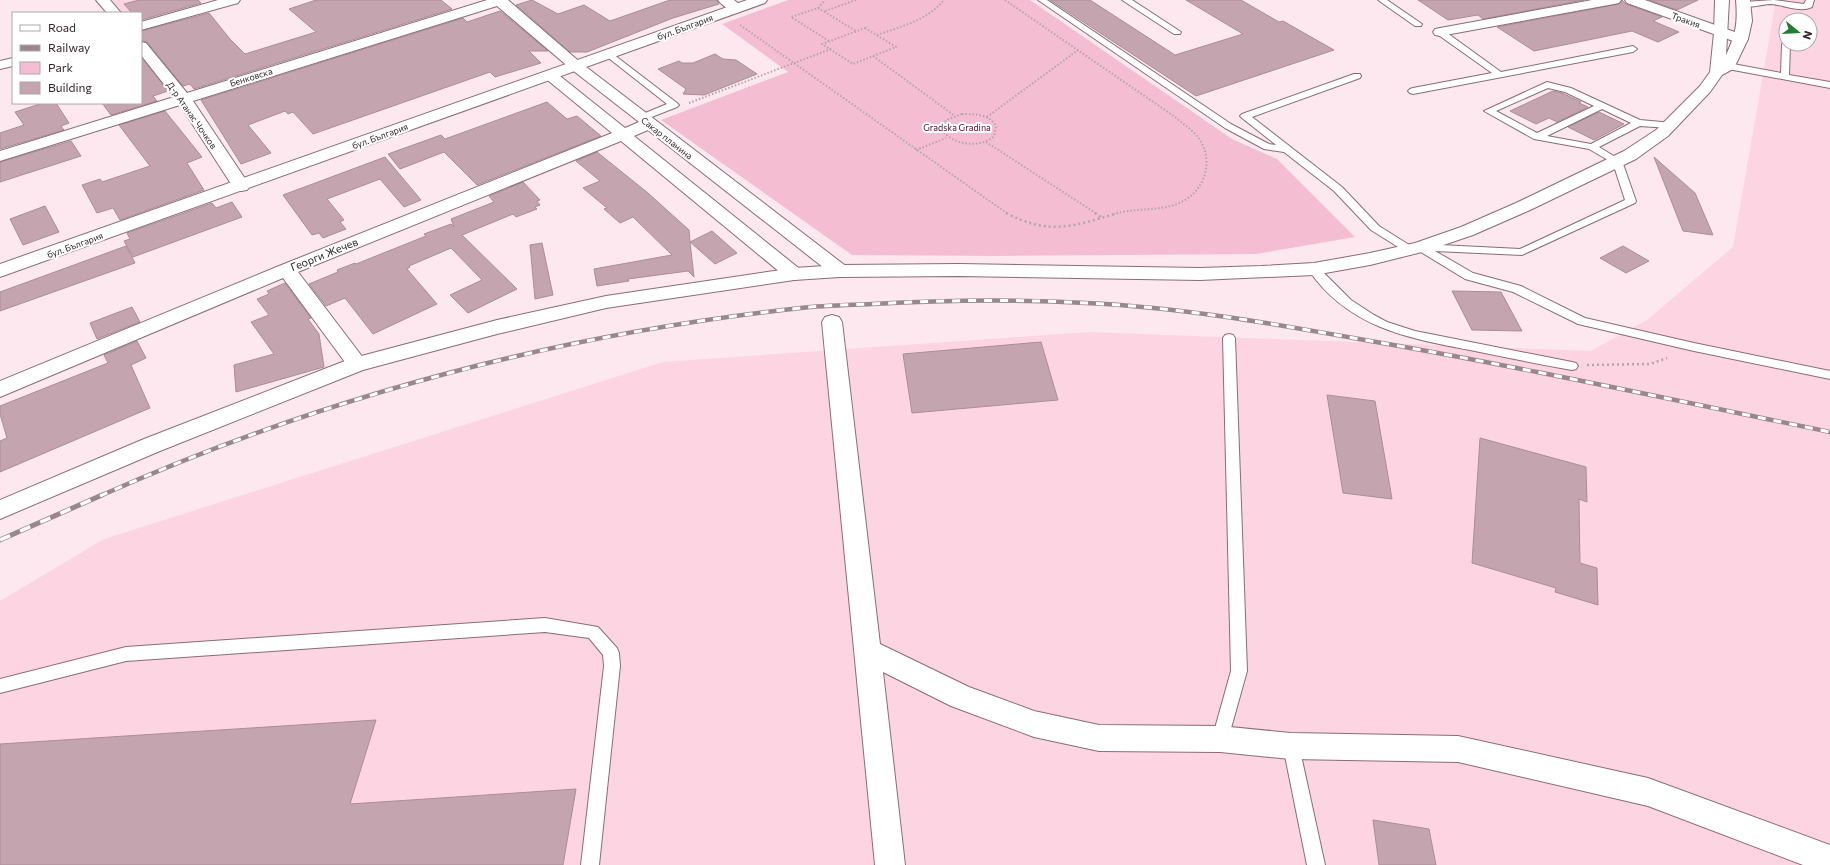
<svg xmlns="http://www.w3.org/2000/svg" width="1830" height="865" font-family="Commissioner,sans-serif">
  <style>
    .built { fill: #fdd4e2; fill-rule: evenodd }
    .green { fill: #f5bdd1 }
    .building { fill: #c3a4af; stroke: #ab8d97 }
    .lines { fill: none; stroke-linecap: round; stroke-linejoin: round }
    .service-casing { stroke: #896c76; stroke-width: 2 }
    .minor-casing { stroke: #896c76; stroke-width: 2 }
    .tertiary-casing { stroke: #896c76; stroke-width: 2 }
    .primary-casing { stroke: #896c76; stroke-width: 2 }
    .path-far1 { stroke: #b5a4a9; stroke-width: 2; stroke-dasharray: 1.5 2; stroke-linecap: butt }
    .path { stroke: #b5a4a9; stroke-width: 2.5; stroke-dasharray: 2 3; stroke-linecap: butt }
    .service { fill: #fff; fill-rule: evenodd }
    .minor { fill: #fff; fill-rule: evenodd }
    .tertiary { fill: #fff; fill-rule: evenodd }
    .primary { fill: #fff; fill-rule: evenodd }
    .rail-far1-casing { stroke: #98878c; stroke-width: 4.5 }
    .rail-casing { stroke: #98878c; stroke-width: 5 }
    .rail-far1 { stroke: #fff; stroke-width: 3; stroke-dasharray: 8; stroke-linecap: butt }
    .rail { stroke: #fff; stroke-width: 3.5; stroke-dasharray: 11; stroke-linecap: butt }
    .labels { text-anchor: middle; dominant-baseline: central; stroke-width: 4; stroke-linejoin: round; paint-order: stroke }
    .far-street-label { font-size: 9px; fill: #302428; stroke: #fff }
    .far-park-label { font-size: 9px; fill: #4e052c; stroke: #fff }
    .street-label { font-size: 11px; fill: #302428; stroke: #fff }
  </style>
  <rect width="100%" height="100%" fill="#fce8ee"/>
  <!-- built -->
  <g class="built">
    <path d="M112,0H207L141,18V13H122Z"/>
    <path d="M1776,0H1830V865H0V601L104,539L663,362L1089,332L1591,351L1647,320L1733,247ZM1786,20H1810V44H1786Z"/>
  </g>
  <!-- green -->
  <path class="green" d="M788,0H1030L1232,139L1277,159L1355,237L1256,254L998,256L852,255L661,120L788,72L722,24Z"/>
  <!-- building -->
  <g class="building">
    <path d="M139,0H198L201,3L141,20V13H132L124,4Z"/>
    <path d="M316,0H441L452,9L194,89L190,84L183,86L147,42L141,41V31L209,13L230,39L245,54L316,32L289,9Z"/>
    <path d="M532,0L558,14L584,5L610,21L670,0H717L719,4L673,18L587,52H570L516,5Z"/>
    <path d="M1050,0H1090L1175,55L1243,34L1186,0H1241L1279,22L1283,21L1334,50L1196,96Z"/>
    <path d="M1418,0H1584L1483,19L1478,15L1448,20Z"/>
    <path d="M1622,0L1626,4L1662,17L1653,21L1679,32L1658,42L1632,31L1534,51L1497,27L1619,4Z"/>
    <path d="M1649,0H1698L1677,10Z"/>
    <path d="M500,11L548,51H529L541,63L495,77L490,72L313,134L293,112L288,114L285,111L248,125L271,153L241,164L201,100L463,18L467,22Z"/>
    <path d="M715,54L723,59L736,60L757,74L704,95L683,94L686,89L658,69L679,61L682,63H693Z"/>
    <path d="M141,57L168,91L153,96L157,101L111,115L102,103H141Z"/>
    <path d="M1553,91L1562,93L1581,102L1579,103L1588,107L1557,122L1549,118L1536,124L1510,111Z"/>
    <path d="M547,102L567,119L577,116L601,136L477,185L444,152L400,169L388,154L441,135L445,139Z"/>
    <path d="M43,103H56L69,123L61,126L64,130L0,149V133L24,125L15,112Z"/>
    <path d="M165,111L202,157L187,163L204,190L120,220L113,208L97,213L82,185L100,179L102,182L150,166L119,125Z"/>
    <path d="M1599,112L1624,124L1594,140L1568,127Z"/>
    <path d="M71,141L81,156L0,182V162Z"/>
    <path d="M597,152L648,193L689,230L690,242L712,231L737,253L715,264L690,242L694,277L688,271L628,279L629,281L597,286L594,269L672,255L633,217L620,223L604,209L607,208L583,188L600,181L576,161Z"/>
    <path d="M385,157L421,200L404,207L380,179L327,199L344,220L340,222L346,229L323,238L319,233L312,235L283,195Z"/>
    <path d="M1654,157L1695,193L1713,235L1683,231Z"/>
    <path d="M523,182L540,200L537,201L540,205L535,207L537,209L516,217L513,214L462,235L517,289L468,313L450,295L482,280L451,248L409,266L410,267L407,269L437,304L373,334L345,298L326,306L309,284L338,272L337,270L355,263L356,264L426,236L424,234L451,224L454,227L451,219L494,202L489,196Z"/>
    <path d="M232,202L242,217L133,257L124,241L130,239L127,233L212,203L216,208Z"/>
    <path d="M45,206L59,232L23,245L10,219Z"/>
    <path d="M542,243L553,295L535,299L530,245Z"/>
    <path d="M126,246L135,263L0,311V292Z"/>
    <path d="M1623,246L1649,261L1626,273L1600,258Z"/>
    <path d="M285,283L311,318L308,319L319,334L324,367L236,392L234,365L274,354L251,322L269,315L257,299L269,294L267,291Z"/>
    <path d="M1452,291L1501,292L1522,331L1472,330Z"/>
    <path d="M132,307L140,322L97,339L90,323Z"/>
    <path d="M137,341L146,358L131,365L150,408L0,472V441L7,438L0,414V406L108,363L104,355Z"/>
    <path d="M1041,342L1058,400L912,413L903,354Z"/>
    <path d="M1327,395L1375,401L1392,499L1343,493Z"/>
    <path d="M1480,438L1586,467L1587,502L1579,499L1580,563L1597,568L1598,605L1555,592L1556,588L1472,563Z"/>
    <path d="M376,720L350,804L576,789L563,865H0V744Z"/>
    <path d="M1373,820L1429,829L1436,865H1379Z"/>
  </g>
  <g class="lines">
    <defs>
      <g id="service">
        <path d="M1038,0H1047L1231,124L1269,144L1276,145L1242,118L1240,116L1242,114L1354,74H1360L1361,76L1360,78L1252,117L1342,187L1379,226L1414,248L1415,250L1414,252H1406L1371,230L1334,191L1284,152L1264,149L1225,128Z"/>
        <path d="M1122,0H1132L1181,32L1180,34H1174Z"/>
        <path d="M1378,0H1387L1422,24L1421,26H1415Z"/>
        <path d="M1774,0L1804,4L1806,0H1814L1812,7C1800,13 1784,5 1771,4C1762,4 1747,10 1740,4L1744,2Z"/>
        <path d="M1437,30H1443L1501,72L1633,46L1637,49L1633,52L1413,94L1410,93L1408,91L1410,89L1413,88L1492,73L1437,34Z"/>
        <path d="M1786,41V44H1790L1789,75L1830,82V88L1728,69L1724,66L1728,63L1781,73L1782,44Z"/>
        <path d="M609,51L677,103L679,105L677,107L644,120H638L636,118L638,116L667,104L606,56L605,54Z"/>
        <path d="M1547,82L1571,88L1640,120L1673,123L1675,125L1670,128L1640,126L1599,147L1622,161L1636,201L1635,203L1522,255L1435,251L1473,273L1521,286L1585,318L1694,343L1830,371V379L1694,351L1578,324L1513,292L1465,279L1416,249L1415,247L1416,245L1420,244L1520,249L1625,200L1613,163L1589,149L1534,139L1484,111ZM1548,88L1565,92L1594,106L1537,133L1496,111ZM1602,109L1631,123L1591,144L1547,136Z"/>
        <path d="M1314,265L1318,267L1351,300L1374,315L1387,322L1415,331L1572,362L1576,363L1578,366L1576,369L1572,370C1538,364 1504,357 1470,350C1407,338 1347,327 1308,269Z"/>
        <path d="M1229,334L1233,335L1235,338L1247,671L1228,739L1226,745L1220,747L1214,745L1212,739L1231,671L1223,338L1225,335Z"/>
        <path d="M545,618L598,627L617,648L619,653L620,666L599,865H581L604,666L603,655L589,638L545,632L126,661L0,693V679L126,647Z"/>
        <path d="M1291,738L1297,740L1299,746L1325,865H1307L1283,746L1285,740Z"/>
      </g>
      <g id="minor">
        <path d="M96,0H110L121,13H107Z"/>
        <path d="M218,0H240L238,3L141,30V22Z"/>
        <path d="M487,0H508L581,63L847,267L849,271L847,275L840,277L833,275L648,130L634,136L801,270L803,274L801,278L794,280L787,278L621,141L298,272L364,359L367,364L364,369L357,371L350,369L283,278L0,397V381L279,266L612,133L545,78L543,75L545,72L550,71L555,72L625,128L639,122L571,69L497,6L193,101L250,186L247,190L241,191L235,190L180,105L0,161V151L174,97L141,55V42L146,43L187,93Z"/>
        <path d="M718,0H734L744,8L742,11C733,13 723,7 718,0Z"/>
        <path d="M1592,0H1621L1619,3L1614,4L1440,36L1435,35L1433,32L1435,29L1440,28Z"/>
        <path d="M1625,0H1645L1746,36L1748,39L1746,42H1736L1627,3Z"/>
        <path d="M13,58V66L0,69V61Z"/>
        <path d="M832,315L839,317L842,322L880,644L969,687L1034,711L1099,725L1220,726L1291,733L1458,736L1648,778L1830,845V865H1803L1648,806L1458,762L1291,759L1220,752L1099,751L1034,737L951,706L883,672L905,865H875L822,322L825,317Z"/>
      </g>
      <path id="tertiary" d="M747,0H767L765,3L0,277V264Z"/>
      <path id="primary" d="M1715,0H1729L1726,55C1736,34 1738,23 1736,0H1750L1752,21L1748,39L1735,66L1733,69L1722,75L1710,92L1668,136L1636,159L1528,211L1473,235L1426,251L1370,265L1314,275L1200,280L959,276L840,277L794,280L606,308L497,334L363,370L160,451L0,519V500L144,439L350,359L497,320L606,296L794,268L840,265L959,264L1200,268L1261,266L1314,263L1370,253L1415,243L1461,227L1516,203L1624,151L1656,130L1700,86L1710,72L1714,33Z"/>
    </defs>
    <!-- service casing -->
    <use href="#service" class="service-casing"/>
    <!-- minor casing -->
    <use href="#minor" class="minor-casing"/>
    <!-- tertiary casing -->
    <use href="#tertiary" class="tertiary-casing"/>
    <!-- primary casing -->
    <use href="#primary" class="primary-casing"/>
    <!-- path-far1 -->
    <g class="path-far1">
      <path d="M1005,0L1175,117C1184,125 1195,131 1201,142C1215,167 1201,197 1174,205C1155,211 1134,208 1114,214"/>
      <path d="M818,8L825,0"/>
      <path d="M825,11L856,0"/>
      <path d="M740,25L1008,214"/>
      <path d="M865,28L896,47L853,64L822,44Z"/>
      <path d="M877,35C900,27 928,20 944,0"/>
      <path d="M829,41L791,17L818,8L856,31"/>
      <path d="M873,56L955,116"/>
      <path d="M689,103L831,49"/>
      <path d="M962,114C974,114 989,114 996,126L994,136C980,149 953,145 942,130V124L949,119Z"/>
      <path d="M987,117L1078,50"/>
      <path d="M986,142L1097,214"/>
      <path d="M916,150L946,138"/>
    </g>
    <!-- path -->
    <g class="path">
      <path d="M1006,213C1050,236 1074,226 1118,213"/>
      <path d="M1095,213L1101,217"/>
      <path d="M1587,365L1650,364L1667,358"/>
    </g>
    <!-- service -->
    <use href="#service" class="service"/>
    <!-- minor -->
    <use href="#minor" class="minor"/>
    <!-- tertiary -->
    <use href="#tertiary" class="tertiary"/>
    <!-- primary -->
    <use href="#primary" class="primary"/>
    <defs>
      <path id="rail-far1" d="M100,496C322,397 560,334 801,308C825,305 849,305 872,304C944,300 1015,299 1086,303C1177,307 1269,323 1359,339C1517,366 1673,400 1830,432"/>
      <path id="rail" d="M0,540L102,495"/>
    </defs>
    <!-- rail-far1 casing -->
    <use href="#rail-far1" class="rail-far1-casing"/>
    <!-- rail casing -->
    <use href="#rail" class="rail-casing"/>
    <!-- rail-far1 -->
    <use href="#rail-far1" class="rail-far1"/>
    <!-- rail -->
    <use href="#rail" class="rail"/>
  </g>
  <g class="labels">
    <!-- far-street labels -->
    <g class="far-street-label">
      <text transform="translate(1686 20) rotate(20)">Тракия</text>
      <text transform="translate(685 27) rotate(-20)">бул. България</text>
      <text transform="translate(251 77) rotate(-17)">Бенковска</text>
      <text transform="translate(192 115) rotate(55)">Д-р Атанас Чочков</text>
      <text transform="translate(380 136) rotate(-20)">бул. България</text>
      <text transform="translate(667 138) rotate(38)">Сакар планина</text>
      <text transform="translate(75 245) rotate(-20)">бул. България</text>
    </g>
    <!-- far-park labels -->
    <g class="far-park-label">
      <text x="957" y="127">Gradska Gradina</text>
    </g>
    <!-- street labels -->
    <g class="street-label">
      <text transform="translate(324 254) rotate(-22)">Георги Жечев</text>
    </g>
  </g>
  <!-- legend -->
  <rect x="12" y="12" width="130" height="92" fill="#ffffff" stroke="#aca7a9"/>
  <rect x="20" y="25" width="20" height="6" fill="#ffffff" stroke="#aca7a9"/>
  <text x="48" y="32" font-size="12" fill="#302428">Road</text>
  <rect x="20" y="45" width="20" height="6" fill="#98878c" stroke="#aca7a9"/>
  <text x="48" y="52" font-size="12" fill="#302428">Railway</text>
  <rect x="20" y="62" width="20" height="12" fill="#f5bdd1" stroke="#aca7a9"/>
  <text x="48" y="72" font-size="12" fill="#302428">Park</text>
  <rect x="20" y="82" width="20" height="12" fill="#c3a4af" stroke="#aca7a9"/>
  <text x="48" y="92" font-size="12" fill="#302428">Building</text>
  <!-- north arrow -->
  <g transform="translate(1798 32) rotate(108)"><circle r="19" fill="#ffffff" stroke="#aca7a9"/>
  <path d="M0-3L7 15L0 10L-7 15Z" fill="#227e2e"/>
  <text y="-6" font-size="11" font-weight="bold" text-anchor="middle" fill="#302428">N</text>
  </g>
</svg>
